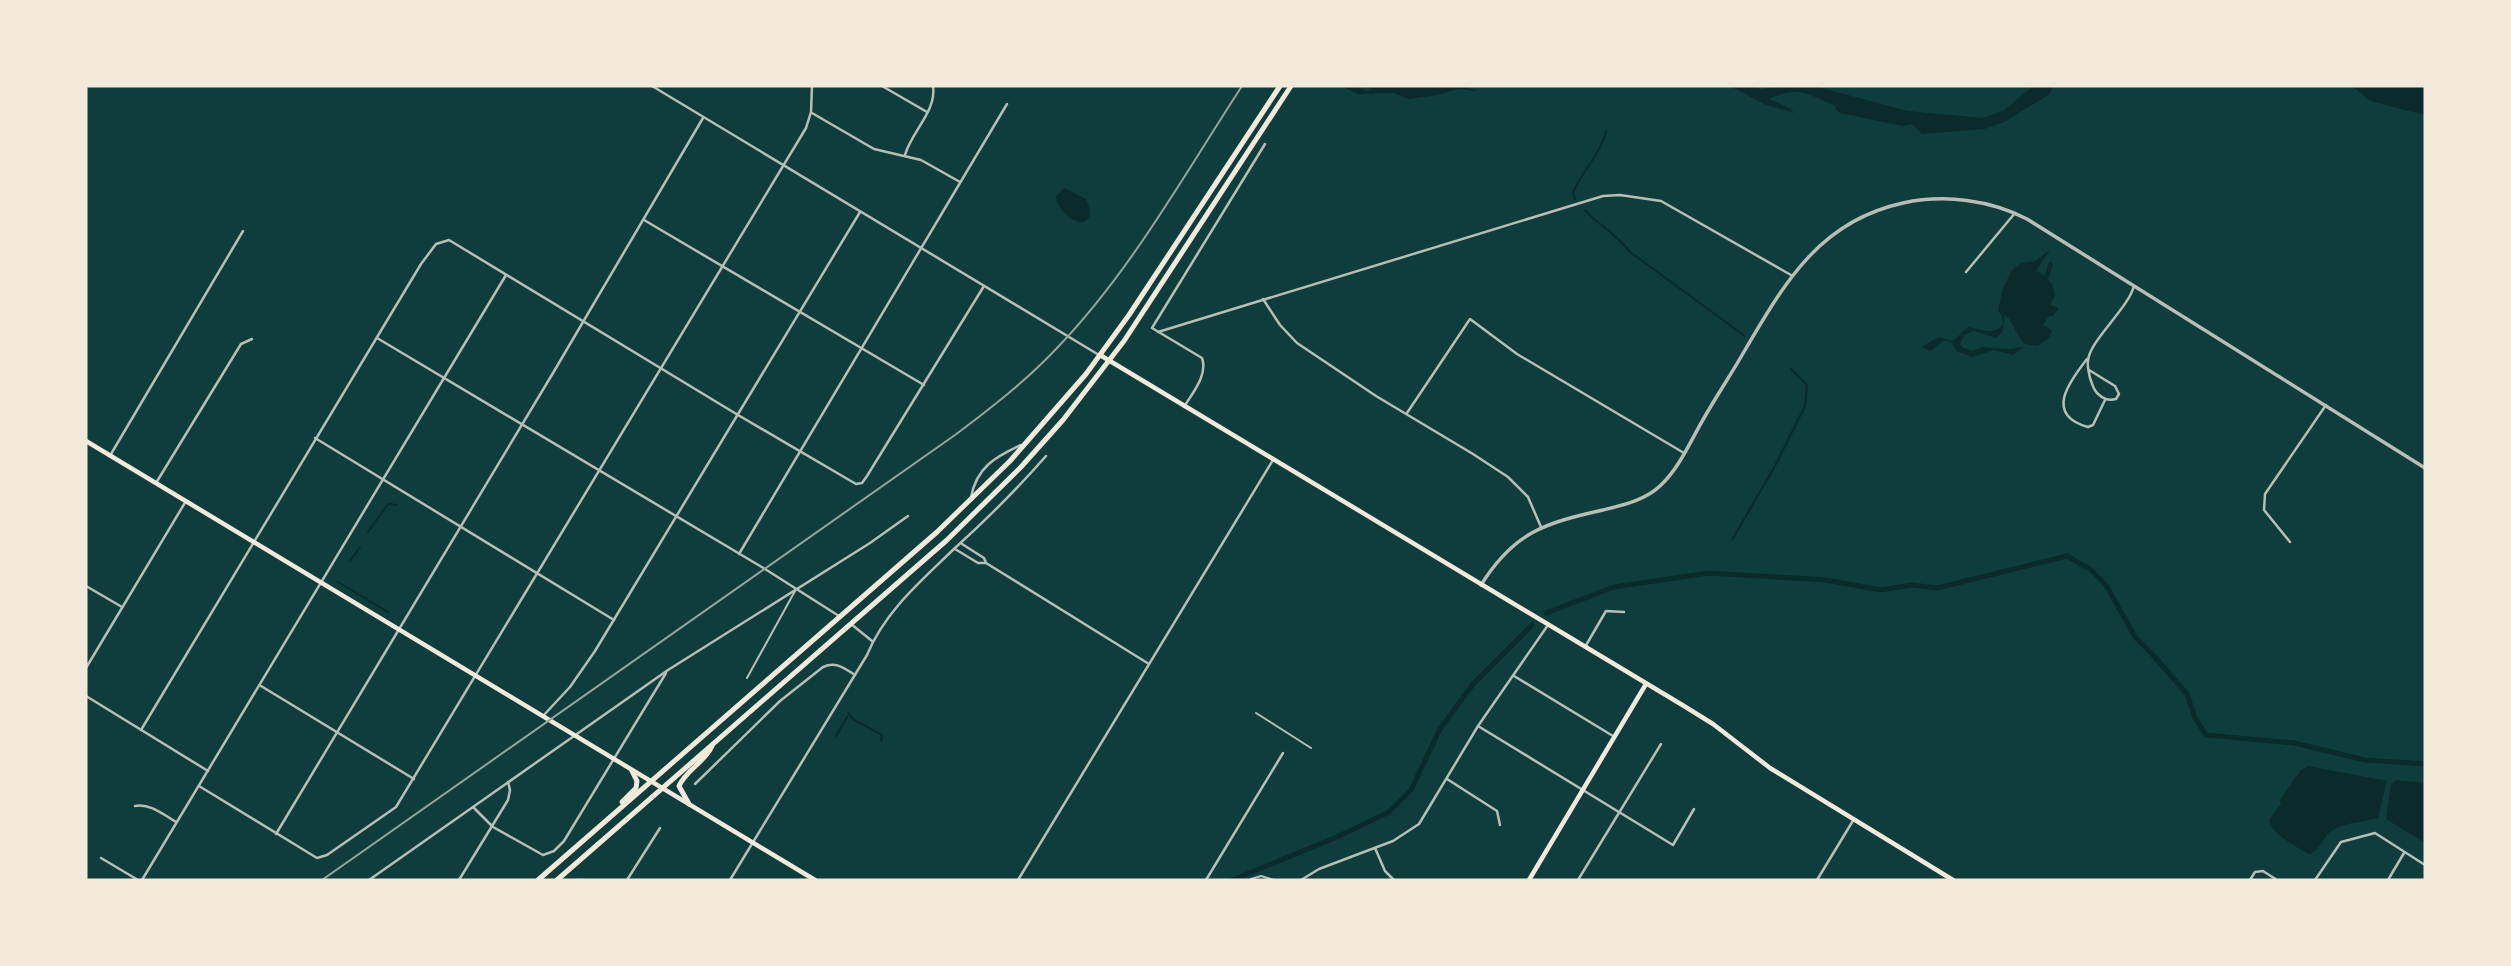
<svg xmlns="http://www.w3.org/2000/svg" width="2511" height="966" font-family="'PT Sans Narrow',sans-serif">
  <style>
    .water { fill: #0a2a2b }
    .lines { fill: none; stroke-linecap: round; stroke-linejoin: round }
    .stream { stroke: #0a2a2b; stroke-width: 2 }
    .canal { stroke: #0a2a2b; stroke-width: 5 }
    .service { stroke: #b8beb3; stroke-width: 2 }
    .minor { stroke: #b8beb3; stroke-width: 2.5 }
    .tertiary { stroke: #b8beb3; stroke-width: 3.5 }
    .secondary { stroke: #f1e9da; stroke-width: 4.5 }
    .trunk { stroke: #f1e9da; stroke-width: 5 }
    .rail { stroke: #97a49c; stroke-width: 2 }
  </style>
  <rect width="100%" height="100%" fill="#0f3d3e"/>
  <!-- water -->
  <g class="water">
    <path d="M1341,86H1356L1366,91L1373,90L1362,86H1462L1478,91L1458,89L1438,95L1408,99L1394,93L1358,94Z"/>
    <path d="M1730,86H1747L1762,89L1781,86H1814L1908,111L1982,118L2003,111L2033,86H2053L2050,94L2004,122L1984,129L1922,134L1911,124L1902,126L1840,113L1835,108L1836,106C1808,94 1799,85 1769,99L1791,109L1794,113L1764,104Z"/>
    <path d="M2352,86H2425V115L2370,101Z"/>
    <path d="M1064,188L1086,199C1102,234 1061,225 1056,197Z"/>
    <path d="M2050,250L2036,271L2045,276L2048,264L2051,262L2053,265L2048,280L2052,284L2055,295L2050,305L2059,308L2053,316H2049L2043,325L2052,330L2049,338L2038,346C2034,345 2030,345 2026,344C2017,340 2014,321 2005,315L2003,331L1996,338L1974,331L1964,335L1960,344L1962,347L1972,351L1982,347L2011,349L2025,346L2013,355L1994,350L1972,357L1957,351L1951,342L1944,340L1931,351L1921,347L1938,337L1953,341L1968,327C1981,329 1992,336 2003,325L2002,316L1998,310L2003,288L2012,270L2021,263L2035,261Z"/>
    <path d="M2308,766L2387,781L2378,818C2364,822 2347,822 2333,830C2322,836 2322,850 2309,854C2300,849 2267,832 2270,819C2272,815 2278,808 2281,804L2280,800L2300,771Z"/>
    <path d="M2396,780L2425,783V843L2386,819L2391,784Z"/>
  </g>
  <g class="lines">
    <!-- stream -->
    <g class="stream">
      <path d="M1575,199L1573,192C1581,174 1604,148 1606,130"/>
      <path d="M1585,210C1600,227 1616,233 1630,252L1745,336"/>
      <path d="M368,532L388,504L397,505"/>
      <path d="M1732,540L1775,466L1805,406L1807,385L1791,369"/>
      <path d="M350,561L360,547"/>
      <path d="M338,582L388,612"/>
      <path d="M848,712L853,719L882,735L881,741"/>
      <path d="M836,736L848,716"/>
    </g>
    <!-- canal -->
    <g class="canal">
      <path d="M1546,613L1614,587L1709,573L1826,580L1880,590L1912,585L1937,588L2067,556L2091,570L2106,585L2135,637L2153,655L2187,694L2195,718L2206,735L2294,743L2365,760L2425,764"/>
      <path d="M1232,880L1337,837L1389,812L1411,790L1440,729L1474,683L1532,625"/>
    </g>
    <!-- service -->
    <g class="service">
      <path d="M747,678L795,591"/>
      <path d="M1256,713L1311,748"/>
      <path d="M1251,879L1261,876L1274,880"/>
    </g>
    <!-- minor -->
    <g class="minor">
      <path d="M652,86L1099,355"/>
      <path d="M882,86L927,112"/>
      <path d="M812,113L874,149L921,160L960,182"/>
      <path d="M905,155C911,132 937,111 933,86"/>
      <path d="M644,220L924,385"/>
      <path d="M1966,272L2015,213"/>
      <path d="M1263,299L1280,325L1297,343L1376,396L1473,454L1508,477L1528,497L1541,527"/>
      <path d="M1158,332L1603,196L1620,195L1661,201L1791,275"/>
      <path d="M377,338L765,569L839,616"/>
      <path d="M2087,359C2069,382 2044,415 2088,427L2093,425L2105,400"/>
      <path d="M2089,370L2115,386L2119,394L2116,399C2108,401 2103,399 2097,393C2093,389 2092,383 2090,378C2089,373 2087,366 2088,361C2089,341 2128,309 2134,286"/>
      <path d="M1184,407C1193,392 1208,375 1202,358L1152,328L1265,144"/>
      <path d="M1407,413L1470,319L1517,354L1684,453"/>
      <path d="M315,438L614,620"/>
      <path d="M111,454L243,231"/>
      <path d="M156,483L241,344L252,339"/>
      <path d="M971,497C977,467 995,457 1021,445"/>
      <path d="M2290,542L2264,510L2265,494L2326,405"/>
      <path d="M962,544L984,558L986,563"/>
      <path d="M955,549L978,563H986L1149,664"/>
      <path d="M739,554L1007,104"/>
      <path d="M86,586L122,607"/>
      <path d="M851,624L872,641"/>
      <path d="M1585,647L1606,611L1624,612"/>
      <path d="M86,668L186,501"/>
      <path d="M1514,676L1613,736"/>
      <path d="M261,686L414,779"/>
      <path d="M86,696L208,771"/>
      <path d="M543,716L570,687L595,651L860,212"/>
      <path d="M1478,726L1673,845L1694,809"/>
      <path d="M141,730L421,264L436,244L449,240L738,415L856,484L862,483L867,476L984,286"/>
      <path d="M1447,779L1497,811L1500,825"/>
      <path d="M695,784L780,701L823,667C836,661 844,668 855,675"/>
      <path d="M199,786L317,858L327,855L396,807L806,128L811,112L812,86"/>
      <path d="M135,806C150,803 164,815 176,822"/>
      <path d="M473,807L493,827L543,855L554,851L564,841L666,673"/>
      <path d="M276,834L553,373L703,118"/>
      <path d="M1375,848L1385,871L1394,880"/>
      <path d="M101,858L138,880"/>
      <path d="M142,880L506,275"/>
      <path d="M369,880L668,670L870,543L908,516"/>
      <path d="M459,880L508,800L510,790L508,782"/>
      <path d="M576,880H584"/>
      <path d="M627,880L660,828"/>
      <path d="M730,880L867,655C885,611 922,580 955,548C987,519 1018,488 1046,456"/>
      <path d="M1018,880L1273,460"/>
      <path d="M1206,880L1283,753"/>
      <path d="M1301,880L1319,869L1393,841L1419,824L1478,726L1548,625"/>
      <path d="M1578,880L1661,744"/>
      <path d="M1817,880L1854,819"/>
      <path d="M2250,880L2255,872L2263,871L2277,880"/>
      <path d="M2315,880L2341,842L2375,833L2425,865"/>
      <path d="M2388,880L2404,853"/>
    </g>
    <!-- tertiary -->
    <path class="tertiary" d="M1481,585C1514,532 1545,523 1603,510C1623,505 1646,500 1661,485C1680,467 1691,440 1704,418C1717,395 1732,373 1745,350C1785,282 1820,221 1903,203C1945,194 1990,200 2027,219L2425,468"/>
    <!-- secondary -->
    <g class="secondary">
      <path d="M1100,355L1684,706L1713,724L1770,768L1953,880"/>
      <path d="M86,441L815,880"/>
      <path d="M1529,880L1646,684"/>
    </g>
    <!-- trunk -->
    <g class="trunk">
      <path d="M622,802L636,788L637,781L632,771"/>
      <path d="M689,804L679,786C686,770 705,762 712,746"/>
      <path d="M538,880L937,532L1010,461L1086,374L1129,315L1280,86"/>
      <path d="M557,880L947,540L1021,467L1063,420L1124,341L1291,86"/>
    </g>
    <!-- rail -->
    <path class="rail" d="M322,880L955,435C991,408 1026,381 1057,348C1131,271 1184,175 1242,86"/>
  </g>
  <!-- border -->
  <rect width="2511" height="966" fill="none" stroke="#f1e9da" stroke-width="175"/>
</svg>
